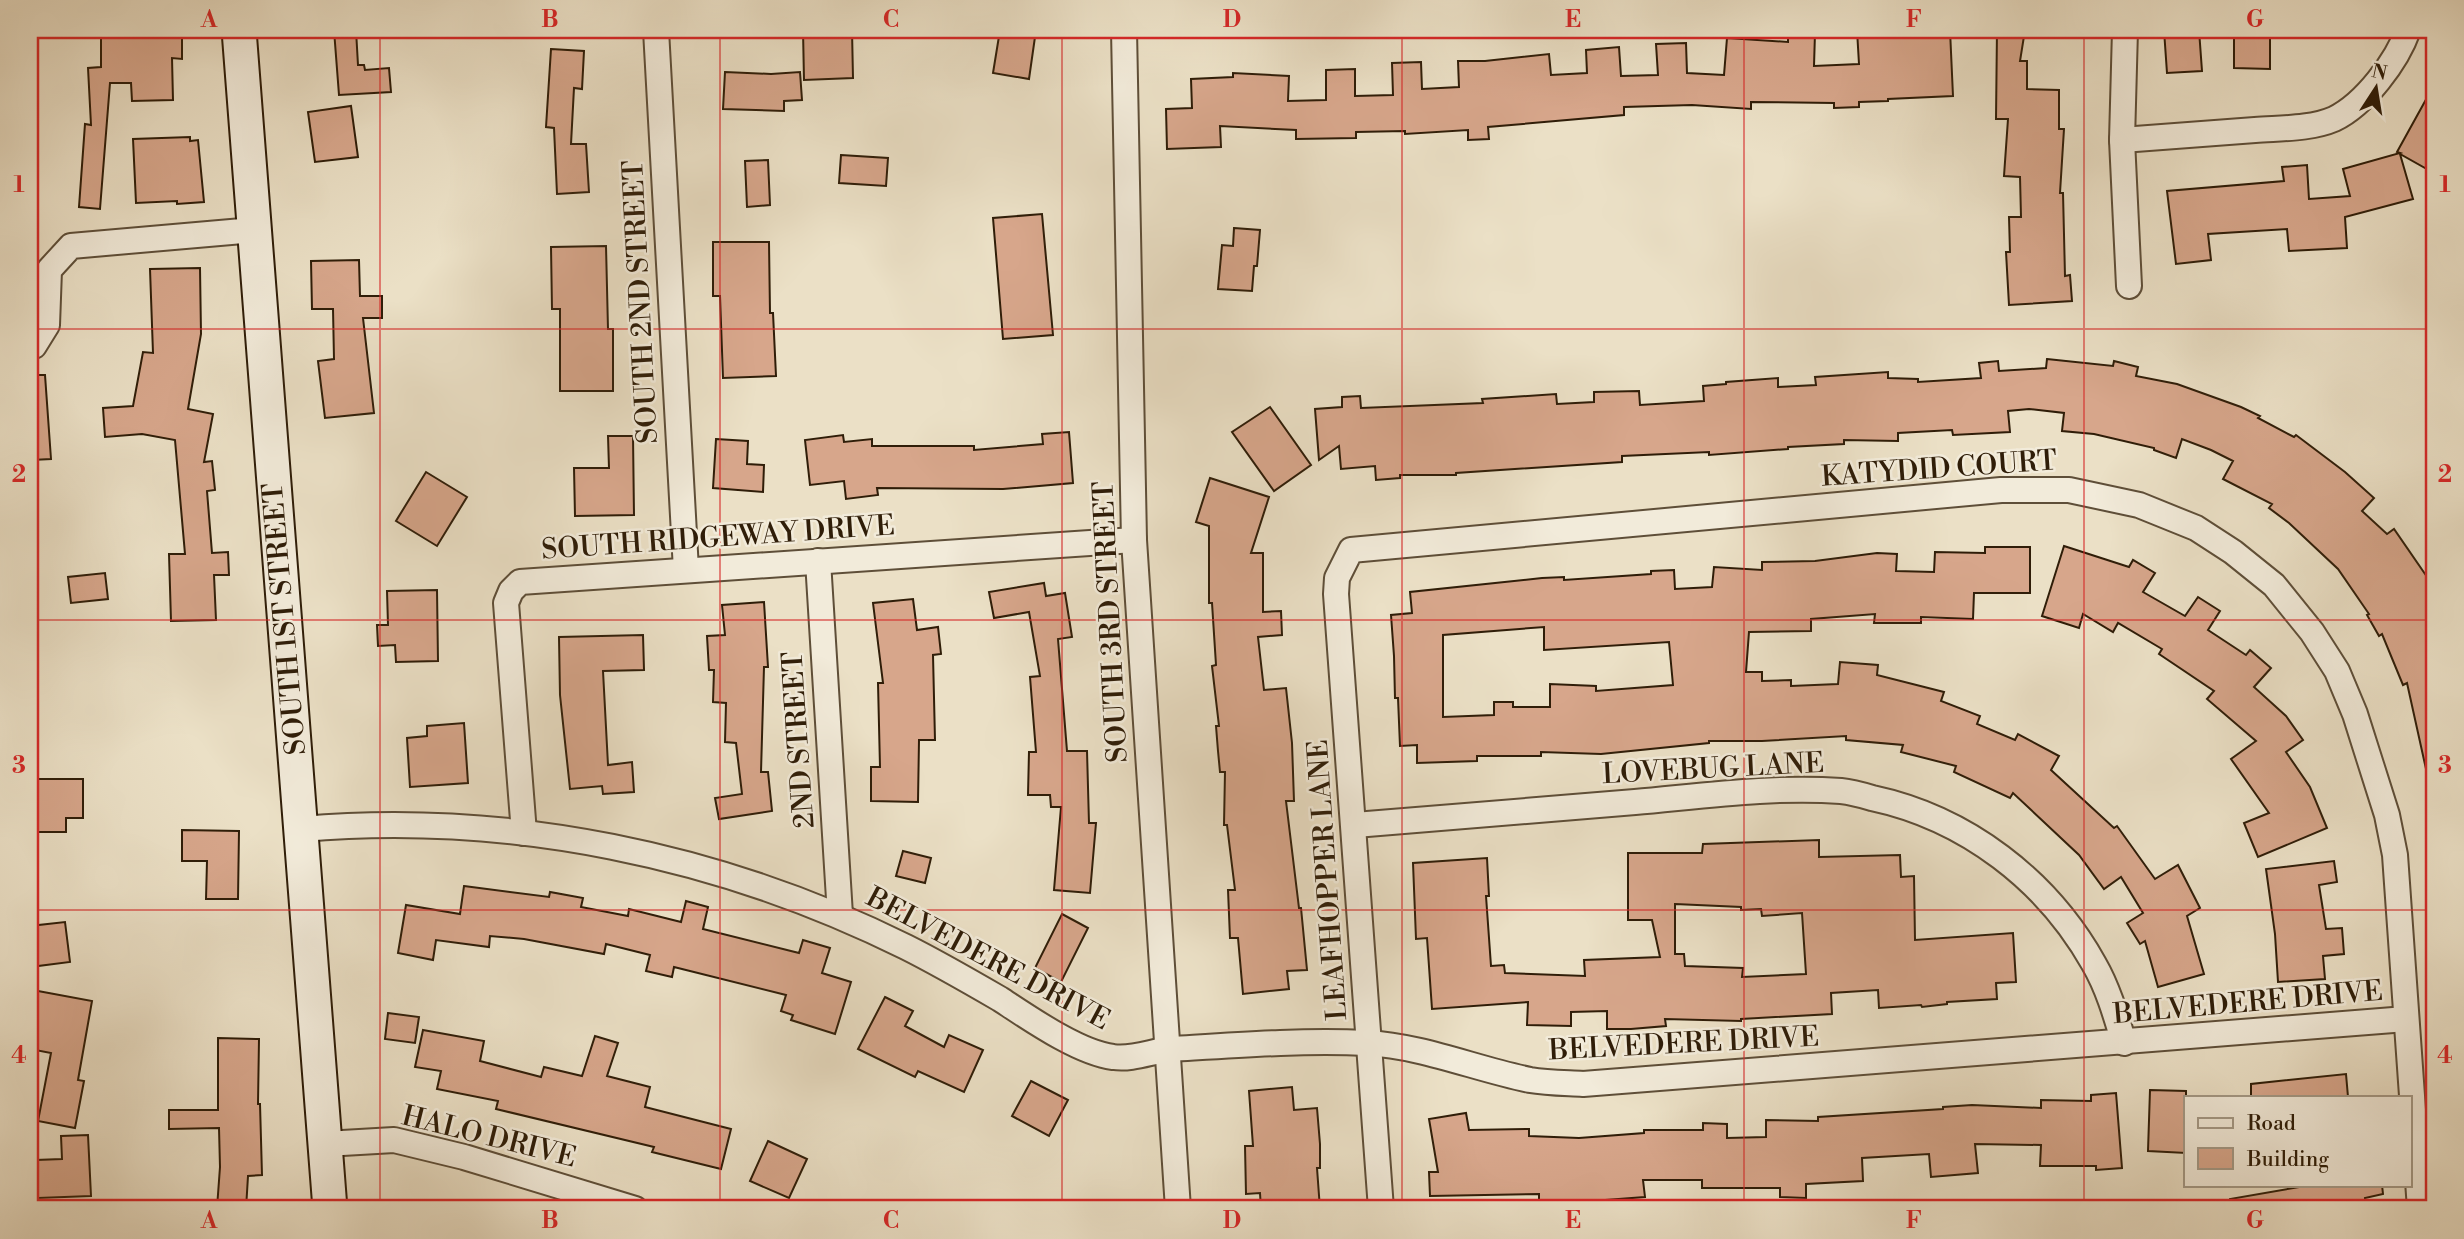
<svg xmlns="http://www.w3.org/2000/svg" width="2464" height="1239" font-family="'Libre Bodoni',serif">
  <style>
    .building { fill: #d7a68b; stroke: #2f1d08; stroke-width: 2; fill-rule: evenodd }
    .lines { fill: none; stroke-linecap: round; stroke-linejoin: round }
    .street-casing { stroke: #5e4e38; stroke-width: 28 }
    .secondary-casing { stroke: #2f1d08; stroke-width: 37 }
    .street { stroke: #f2ebda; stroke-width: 24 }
    .secondary { stroke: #f2ebda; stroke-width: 33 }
    .grid { fill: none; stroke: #d62828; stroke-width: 2; stroke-opacity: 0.55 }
    .labels { text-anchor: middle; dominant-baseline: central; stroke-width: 5; stroke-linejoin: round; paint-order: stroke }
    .street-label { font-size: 28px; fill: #2f1d08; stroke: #f2ebda }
    .neatline { fill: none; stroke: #d62828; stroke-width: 2.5 }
    .grid-label { font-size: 23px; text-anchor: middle; font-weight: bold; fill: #d62828 }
  </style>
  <rect width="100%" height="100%" fill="#ebe0c6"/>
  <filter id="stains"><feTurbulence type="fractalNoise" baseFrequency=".00286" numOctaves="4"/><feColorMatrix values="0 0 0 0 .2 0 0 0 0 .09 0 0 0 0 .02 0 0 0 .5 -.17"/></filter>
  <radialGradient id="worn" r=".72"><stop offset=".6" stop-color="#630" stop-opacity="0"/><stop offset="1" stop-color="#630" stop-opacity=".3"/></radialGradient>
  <!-- building -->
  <g class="building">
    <path d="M131,30H182V59L172,58L173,100L132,101L131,83H110L100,209L79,207L85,124L91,125L88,68L101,67V31Z"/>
    <path d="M334,30H356L358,65H364L365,70L389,68L391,92L339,95Z"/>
    <path d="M803,30H852L853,78L804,80Z"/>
    <path d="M1000,30H1036L1029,79L993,73Z"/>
    <path d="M1857,30H1950L1953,96L1888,99V101L1859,102V107L1834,108V103L1751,102V109L1692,105L1624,107V115L1488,127L1489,139L1468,140V130L1405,134V131L1356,132V138L1296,139V130L1220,126L1221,147L1167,149L1166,109L1192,108L1191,79L1233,77V73L1289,76L1288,101L1326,100V70L1355,69V96L1393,95L1392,63L1421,62L1422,89L1459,87L1458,61H1485L1549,54L1551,75L1587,73L1586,50L1619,47L1621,76L1658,75L1656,44L1686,43L1687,73L1724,75L1727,38L1788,42V33H1815L1814,66L1859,64Z"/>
    <path d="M1997,30H2025L2020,61H2027V89L2059,90V129H2064L2060,193H2063L2065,276L2070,275L2072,301L2009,305L2006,252H2010L2009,217H2021L2020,177L2004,176L2008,119H1996Z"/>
    <path d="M2164,30H2199L2202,71L2167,73Z"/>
    <path d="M2234,30H2270V69L2234,68Z"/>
    <path d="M551,49L584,51L582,89L574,88L571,144H586L589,192L557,194L554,128L546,127Z"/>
    <path d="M725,72L771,74L800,72L802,100L784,101V111L723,109Z"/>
    <path d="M2434,85V173L2400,154L2413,199L2345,217L2347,248L2289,251L2287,229L2208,234L2211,260L2176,264L2167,191L2284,181L2282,167L2307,165L2309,199L2350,196L2343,169L2400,153L2397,152Z"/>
    <path d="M351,106L358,157L315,162L308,112Z"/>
    <path d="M190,137V141L198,140L204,202L177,204V201L136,203L133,139Z"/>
    <path d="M841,155L888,158L886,186L839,183Z"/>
    <path d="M768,160L770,205L747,207L745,161Z"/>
    <path d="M1042,214L1053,335L1003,339L993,218Z"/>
    <path d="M1234,228L1260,230L1257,266H1254L1252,291L1218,289L1222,245L1233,246Z"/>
    <path d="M713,242H769L770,313H773L776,376L723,378L720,296H713Z"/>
    <path d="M606,246L608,329H613V391H560V309H552L551,247Z"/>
    <path d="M359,260L360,296H382V318H363L374,413L325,418L318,361L334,359L333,309H312L311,261Z"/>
    <path d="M200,268L201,334L188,409L213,414L204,462L212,461L215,490L207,491L212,553L228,552L229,575H214L216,620L171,621L169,554H185L175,440L142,434L105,437L103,408L133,406L143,352L153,353L150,269Z"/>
    <path d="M2047,359L2113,366L2114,361L2138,367L2136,376L2177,384L2241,407L2260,416L2258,418L2294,437L2296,435L2345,472L2374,498L2362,511L2387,534L2394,529L2434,587V768L2426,769L2407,683L2403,685L2382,634L2379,636L2367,615L2369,614L2338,569L2289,523L2269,508L2272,504L2223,479L2233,461L2211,450L2182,439L2176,458L2154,450V448L2094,434L2062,431L2064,413L2029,409L2008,411L2010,432L1953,435L1952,430L1898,433V441L1844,440V444L1788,447V449L1709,455V452L1622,456V462L1456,473V475H1400V478L1376,480L1375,466L1341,469L1339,446L1319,460L1315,409L1342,407V397L1360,396L1361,408L1483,403L1482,399L1556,394L1557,404L1594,402V392L1639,391L1640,405L1704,401L1703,386L1726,384V382L1778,378V387L1816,385L1815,377L1888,372V378L1918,379V382L1981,378L1979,363L1998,361L1999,371L2046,368Z"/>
    <path d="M30,375H45L51,459L32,460Z"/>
    <path d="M1270,407L1311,465L1274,491L1232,432Z"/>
    <path d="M1069,432L1073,483L1003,489L877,488L878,495L846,499L844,481L810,485L805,440L843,435L844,442L872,439V446H974V450L1043,444L1042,434Z"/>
    <path d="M608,436H633L634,515L575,516L574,468H609Z"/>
    <path d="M716,439L748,441L747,464L764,465L763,492L713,488Z"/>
    <path d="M426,472L467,497L437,546L396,521Z"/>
    <path d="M1210,478L1269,497L1251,553H1263V612L1281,611L1282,635L1258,637L1264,690L1286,688L1292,743L1294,801H1286L1299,908H1301L1307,970L1287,971L1289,989L1243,994L1238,938H1230L1228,890H1235L1227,825H1224L1225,772H1220L1218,751L1216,726H1219L1212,666L1216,665L1212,603H1209V526L1196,522Z"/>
    <path d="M2064,546L2129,567L2133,560L2155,573L2143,592L2185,616L2198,597L2220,611L2208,630L2246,655L2250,650L2271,668L2254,687L2286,716L2303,740L2286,752L2310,787L2327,828L2258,857L2244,823L2269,813L2231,759L2256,741L2207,699L2214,691L2159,654L2162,649L2118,623L2113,632L2083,614L2079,628L2042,616Z"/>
    <path d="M1985,547H2030V593H1974L1973,619L1921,617V623H1874L1875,614L1811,619V631L1749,632L1746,672H1762V681L1791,680V686L1838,684L1840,662L1878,665L1877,675L1944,692L1941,701L1980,716L1977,724L2015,740L2018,734L2059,756L2051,770L2114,828L2117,826L2155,879L2178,865L2200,908L2187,916L2204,974L2158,987L2145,941L2140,944L2127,923L2143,913L2121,877L2104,889L2079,855L2013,793L2010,798L1954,772L1956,766L1901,752L1903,745L1846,740V736L1762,741H1709V743L1601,754L1541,752V756H1477V761L1417,763V745L1400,746L1398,698H1395L1394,656L1391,615L1412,613L1410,592L1542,578L1564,577V580L1651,574V571L1674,570L1675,589L1712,587L1714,567L1762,570V562L1815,561L1877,553L1897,554L1896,571L1934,572L1935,552L1985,553ZM1544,627V650L1669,642L1673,685L1596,691V686L1550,684V707H1513V702H1494V715L1443,717V635Z"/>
    <path d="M105,573L108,599L71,603L68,577Z"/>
    <path d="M1044,583L1046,596L1065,593L1072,637L1058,639L1067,751H1087L1089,823H1096L1090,893L1054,890L1061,807H1051L1050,795H1028L1029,752H1036L1030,677L1040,676L1029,612L994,618L989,592Z"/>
    <path d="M437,590L438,661L396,662L395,645L378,646L377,625H388L387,591Z"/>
    <path d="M913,599L917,630L938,627L941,654L933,655L935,740H919L918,802L871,801V767H880L878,683H883L873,603Z"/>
    <path d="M764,602L768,667H764L761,772H768L772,811L719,819L715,798L742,794L736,743L725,742L726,703L713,702L714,670H709L707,636L725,635L722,605Z"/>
    <path d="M643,635L644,670L603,671L608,765L632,762L634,792L603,794L602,786L570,789L560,695L559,637Z"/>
    <path d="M464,723L468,783L410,787L407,738L427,736V726Z"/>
    <path d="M30,779H83V818H66V832H30Z"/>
    <path d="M182,830L239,831L238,899H206L207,861H182Z"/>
    <path d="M1819,840V857L1900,855L1901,877L1914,876L1915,940L2013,933L2016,982L1996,983L1997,999L1947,1002V1004L1922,1007L1921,1005L1879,1008L1878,990L1831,993L1832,1014L1741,1019V1021L1665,1019L1666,1026L1631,1029H1607V1011L1571,1012V1026L1527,1025L1528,1002L1432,1009L1427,938L1416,939L1413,863L1487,858L1489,896H1486L1491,966L1504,965L1505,973L1585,976L1584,960L1660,957L1652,920H1628V853H1702L1703,844ZM1675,904L1741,907V910L1761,909L1762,916L1802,913L1806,974L1742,977L1743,968L1685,966L1684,954H1675Z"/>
    <path d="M903,851L931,858L925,883L896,876Z"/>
    <path d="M2334,861L2337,882L2319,885L2326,929L2342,928L2344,954L2323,956L2325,979L2278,982L2275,934L2266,869Z"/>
    <path d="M464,886L549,897L550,892L583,898L581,907L628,916L629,909L681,922L686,901L708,907L703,929L799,953L803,940L830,948L822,973L851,982L835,1034L791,1020L793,1015L781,1011L786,995L674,967L672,977L646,971L650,955L606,944L604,954L524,939L490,936L489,947L436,940L433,960L398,953L406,905L460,914Z"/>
    <path d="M1062,914L1088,928L1061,982L1035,968Z"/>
    <path d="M65,922L70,962L30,967V926Z"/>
    <path d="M38,991L92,1001L78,1080L84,1081L75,1128L38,1121L51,1053L30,1049V1033Z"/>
    <path d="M885,997L913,1011L905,1026L944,1047L949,1035L983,1050L964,1092L918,1071L915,1077L858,1049Z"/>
    <path d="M388,1013L419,1017L415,1043L385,1039Z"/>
    <path d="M423,1030L484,1041L480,1061L541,1077L544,1067L582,1076L595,1036L618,1043L607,1076L650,1087L645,1107L731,1129L721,1169L652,1152L654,1147L496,1109L498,1101L437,1089L441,1071L415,1067Z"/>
    <path d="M218,1038L259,1039L258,1104H260L262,1175L248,1176L246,1209L217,1208L220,1167L219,1128L169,1129V1110H218Z"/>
    <path d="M2346,1074L2348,1097H2251V1084Z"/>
    <path d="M1031,1081L1068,1100L1049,1136L1012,1116Z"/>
    <path d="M1292,1087L1294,1110L1317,1108L1320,1144V1168H1317L1320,1209H1261L1260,1193L1246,1194L1245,1146H1253L1249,1091Z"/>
    <path d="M2150,1090L2186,1091V1153L2148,1151Z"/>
    <path d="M2116,1093L2122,1168L2096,1170V1166H2040L2041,1145L1975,1144L1978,1173L1931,1177L1929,1154L1862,1158L1863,1181L1806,1184V1198L1780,1197V1188H1702V1180H1643L1645,1197L1592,1201L1539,1200V1194L1430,1196L1429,1172H1438L1429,1119L1466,1113L1469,1130L1529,1129V1136L1579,1138L1644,1133V1130H1703V1123L1727,1124V1138L1766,1137V1120L1818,1121V1117L1943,1109V1107L1972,1105L2041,1108V1100L2091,1101V1095Z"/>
    <path d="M88,1135L91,1196L38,1198L36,1160L62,1159L61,1136Z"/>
    <path d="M768,1141L807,1159L789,1198L750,1181Z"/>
    <path d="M2311,1185H2382L2383,1194L2365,1198L2366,1207H2340V1203L2306,1209H2230V1199Z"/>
  </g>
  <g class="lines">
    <defs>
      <g id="street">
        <path d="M656,30L686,570"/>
        <path d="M1124,30L1134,540L1178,1209"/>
        <path d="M2125,30L2122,140L2129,286"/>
        <path d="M2122,140C2167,137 2211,133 2255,130C2280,128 2311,129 2334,119C2365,104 2397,61 2408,30"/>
        <path d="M30,347L34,346L47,325L49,270L71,246L254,230"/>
        <path d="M818,561L840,915"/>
        <path d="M1355,825C1448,818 1541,810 1635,802C1703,796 1773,786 1841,791C1851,792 1862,795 1872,798C1966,818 2047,880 2094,964C2108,988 2116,1016 2124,1043"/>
        <path d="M302,829C508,811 721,855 906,947C938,963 969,981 1000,999C1029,1018 1079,1053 1113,1057C1133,1060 1152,1051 1172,1049C1237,1045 1302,1040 1367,1043C1422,1046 1476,1069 1530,1080C1547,1083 1566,1083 1583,1084L2406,1019"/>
        <path d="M524,833L506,603L511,591L520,582L1134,540"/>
        <path d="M325,1144L394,1140L464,1157L635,1209"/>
        <path d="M1381,1209L1336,594L1337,578L1351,550L2001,490H2069L2139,505L2196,528L2233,552L2274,585L2312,632L2337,671L2355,714L2387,815L2395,855L2420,1209"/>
      </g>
      <path id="secondary" d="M239,30L330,1209"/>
    </defs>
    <!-- street casing -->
    <use href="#street" class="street-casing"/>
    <!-- secondary casing -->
    <use href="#secondary" class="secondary-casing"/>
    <!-- street -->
    <use href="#street" class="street"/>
    <!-- secondary -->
    <use href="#secondary" class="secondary"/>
  </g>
  <!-- grid -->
  <path class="grid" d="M380,30V1209M720,30V1209M1062,30V1209M1402,30V1209M1744,30V1209M2084,30V1209M30,329H2434M30,620H2434M30,910H2434"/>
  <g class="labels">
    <!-- street labels -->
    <g class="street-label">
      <text transform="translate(641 302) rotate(-93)">SOUTH 2ND STREET</text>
      <text transform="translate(1939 469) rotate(-4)">KATYDID COURT</text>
      <text transform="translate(718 538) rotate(-4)">SOUTH RIDGEWAY DRIVE</text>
      <text transform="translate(285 619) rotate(-95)">SOUTH 1ST STREET</text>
      <text transform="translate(1111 622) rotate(-93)">SOUTH 3RD STREET</text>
      <text transform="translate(799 740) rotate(-94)">2ND STREET</text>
      <text transform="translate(1713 769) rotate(-3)">LOVEBUG LANE</text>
      <text transform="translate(1328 880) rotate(-94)">LEAFHOPPER LANE</text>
      <text transform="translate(988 959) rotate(28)">BELVEDERE DRIVE</text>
      <text transform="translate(2248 1003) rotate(-5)">BELVEDERE DRIVE</text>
      <text transform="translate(1684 1044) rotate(-3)">BELVEDERE DRIVE</text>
      <text transform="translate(489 1137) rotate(14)">HALO DRIVE</text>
    </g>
  </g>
  <!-- margin -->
  <rect width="2464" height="1239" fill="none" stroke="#ebe0c6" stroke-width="77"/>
  <!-- legend -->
  <rect x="2184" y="1096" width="228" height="91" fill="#f2ebda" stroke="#a49986" stroke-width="2"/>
  <rect x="2198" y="1118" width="35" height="10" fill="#f2ebda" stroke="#a49986" stroke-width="2"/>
  <text x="2247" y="1130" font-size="21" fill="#2f1d08">Road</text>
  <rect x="2198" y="1148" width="35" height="21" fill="#d7a68b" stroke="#a49986" stroke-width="2"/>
  <text x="2247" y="1166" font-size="21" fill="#2f1d08">Building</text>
  <!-- north arrow -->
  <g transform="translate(2376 88) rotate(12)" stroke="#f2ebda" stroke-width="5" paint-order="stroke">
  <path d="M0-5L12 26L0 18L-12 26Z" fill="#2f1d08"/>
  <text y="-10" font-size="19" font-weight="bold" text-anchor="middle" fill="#2f1d08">N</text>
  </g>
  <rect x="38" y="38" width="2388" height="1162" class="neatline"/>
  <g class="grid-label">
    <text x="209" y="27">A</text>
    <text x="550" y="27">B</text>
    <text x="891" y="27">C</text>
    <text x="1232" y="27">D</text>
    <text x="1573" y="27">E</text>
    <text x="1914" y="27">F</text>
    <text x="2255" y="27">G</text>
    <text x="19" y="192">1</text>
    <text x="2445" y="192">1</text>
    <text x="19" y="482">2</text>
    <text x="2445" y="482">2</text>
    <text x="19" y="773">3</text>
    <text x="2445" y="773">3</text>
    <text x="19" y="1063">4</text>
    <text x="2445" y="1063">4</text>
    <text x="209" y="1228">A</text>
    <text x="550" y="1228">B</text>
    <text x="891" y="1228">C</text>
    <text x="1232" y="1228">D</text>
    <text x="1573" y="1228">E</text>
    <text x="1914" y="1228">F</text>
    <text x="2255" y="1228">G</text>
  </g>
  <rect width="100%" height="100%" filter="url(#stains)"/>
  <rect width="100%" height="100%" fill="url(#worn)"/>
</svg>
